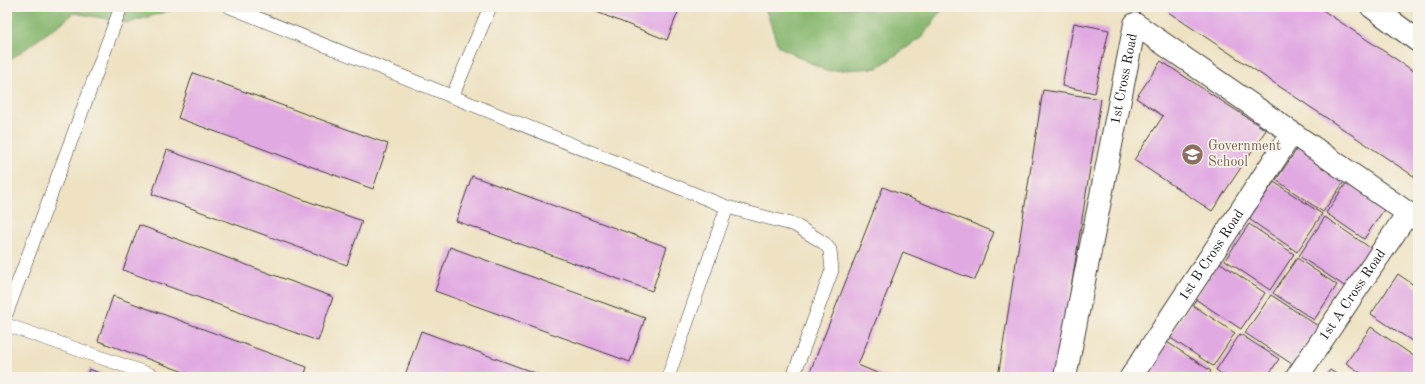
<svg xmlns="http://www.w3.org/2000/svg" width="1425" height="384" font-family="'Old Standard TT',serif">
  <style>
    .forest { fill: #89b871; stroke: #526a46 }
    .building { fill: #e1a9e2 }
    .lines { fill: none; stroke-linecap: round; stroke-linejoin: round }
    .service-casing { stroke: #3c3a35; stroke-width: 14 }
    .minor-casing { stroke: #3c3a35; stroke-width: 24 }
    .service { stroke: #fff; stroke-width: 13 }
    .minor { stroke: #fff; stroke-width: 22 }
    .labels { text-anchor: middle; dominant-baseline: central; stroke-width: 3.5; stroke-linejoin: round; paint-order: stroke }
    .street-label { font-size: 14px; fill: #1c1c1c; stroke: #f7f3e8 }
    .education-label { font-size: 14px; fill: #785e54; stroke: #f7f3e8; text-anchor: start }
  </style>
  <rect width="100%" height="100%" fill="#f7f3e8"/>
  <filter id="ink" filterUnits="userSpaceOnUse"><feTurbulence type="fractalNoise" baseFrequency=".025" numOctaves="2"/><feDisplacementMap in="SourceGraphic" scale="8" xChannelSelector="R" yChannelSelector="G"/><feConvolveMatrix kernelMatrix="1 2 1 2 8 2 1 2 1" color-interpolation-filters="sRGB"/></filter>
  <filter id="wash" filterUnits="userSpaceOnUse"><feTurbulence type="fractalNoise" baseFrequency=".012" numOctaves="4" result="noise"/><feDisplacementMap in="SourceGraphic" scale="16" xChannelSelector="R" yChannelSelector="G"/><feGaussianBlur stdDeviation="0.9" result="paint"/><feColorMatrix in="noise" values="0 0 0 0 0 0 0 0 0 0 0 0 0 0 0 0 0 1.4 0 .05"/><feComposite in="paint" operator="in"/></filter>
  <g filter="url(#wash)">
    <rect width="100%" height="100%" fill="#eee2c3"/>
    <!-- forest -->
    <g class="forest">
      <path d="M7,7H195L178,8L128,23L75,13L7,62Z"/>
      <path d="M765,7H944L922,37L877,68L826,71L778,46Z"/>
    </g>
    <g id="blocks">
      <!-- building -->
      <g class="building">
        <path d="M584,7H680L667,40Z"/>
        <path d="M1172,7H1318L1418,74V179L1168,12Z"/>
        <path d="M1074,23L1109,30L1095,93L1062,86Z"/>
        <path d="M1161,61L1266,130L1212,211L1134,160L1163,116L1136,98Z"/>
        <path d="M193,73L388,144L373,189L178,118Z"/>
        <path d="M1043,90L1101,99L1057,377H998Z"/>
        <path d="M1301,143L1348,176L1323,212L1276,180Z"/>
        <path d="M167,150L362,221L347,265L152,194Z"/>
        <path d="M472,176L667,247L652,291L456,221Z"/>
        <path d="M1274,182L1322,214L1297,252L1249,219Z"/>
        <path d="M1347,182L1385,208L1364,239L1326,213Z"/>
        <path d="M883,187L994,232L975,280L903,252L858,365L887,377H808Z"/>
        <path d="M1325,217L1372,249L1346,287L1299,256Z"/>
        <path d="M1249,224L1294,254L1270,290L1225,260Z"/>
        <path d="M139,225L333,297L318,341L123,270Z"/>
        <path d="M450,247L645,318L630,362L435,291Z"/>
        <path d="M1297,258L1337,285L1314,320L1273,293Z"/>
        <path d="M1219,262L1265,293L1241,329L1195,299Z"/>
        <path d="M1398,274L1418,288V345L1371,314Z"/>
        <path d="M1271,295L1318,326L1292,364L1245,333Z"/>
        <path d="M113,296L307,367L304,377H198L98,341Z"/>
        <path d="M1191,304L1235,333L1213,366L1169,337Z"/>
        <path d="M1371,327L1418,359L1416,377H1367L1346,363Z"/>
        <path d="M421,331L546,377H410L405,375Z"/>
        <path d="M1240,334L1279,359L1267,377H1226L1216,370Z"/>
        <path d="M1167,342L1211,371L1207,377H1148L1144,375Z"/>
        <path d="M89,369L110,377H86Z"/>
        <path d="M1330,370L1341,377H1325Z"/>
      </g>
    </g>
  </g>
  <g filter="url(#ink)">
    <use href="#blocks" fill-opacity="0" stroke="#3c3a35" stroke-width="1"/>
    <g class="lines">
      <defs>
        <g id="service">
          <path d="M230,7L727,207L795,225L824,243L830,250L832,270L793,377"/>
          <path d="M452,97L490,7"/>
          <path d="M7,312L121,7"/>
          <path d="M7,325L157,377"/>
          <path d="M668,377L727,207"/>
        </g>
        <g id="minor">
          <path d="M1372,7L1418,41"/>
          <path id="s1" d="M1065,377L1135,24L1418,220"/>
          <path id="s2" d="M1131,377L1292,133"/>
          <path id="s3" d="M1297,377L1408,213"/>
        </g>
      </defs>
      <!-- service casing -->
      <use href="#service" class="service-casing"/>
      <!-- minor casing -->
      <use href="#minor" class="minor-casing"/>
      <!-- service -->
      <use href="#service" class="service"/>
      <!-- minor -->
      <use href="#minor" class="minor"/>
    </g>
  </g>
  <!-- icons -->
  <defs>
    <symbol id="school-disc" viewBox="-11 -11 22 22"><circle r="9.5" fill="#8d6e63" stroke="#f7f3e8"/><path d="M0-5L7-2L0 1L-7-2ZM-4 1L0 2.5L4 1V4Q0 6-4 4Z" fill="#fff"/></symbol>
  </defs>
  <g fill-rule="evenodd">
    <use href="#school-disc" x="1180" y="142" width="25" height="25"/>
  </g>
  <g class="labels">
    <!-- street labels -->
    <g class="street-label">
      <text stroke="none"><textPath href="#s1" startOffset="304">1st Cross Road</textPath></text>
      <text stroke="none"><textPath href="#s2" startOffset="146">1st B Cross Road</textPath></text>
      <text stroke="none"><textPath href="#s3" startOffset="99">1st A Cross Road</textPath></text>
    </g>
    <!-- education labels -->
    <g class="education-label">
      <text x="1208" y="146">Government<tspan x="1208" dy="16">School</tspan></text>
    </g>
  </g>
  <!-- margin -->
  <rect width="1425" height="384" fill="none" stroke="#f7f3e8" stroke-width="24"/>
</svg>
